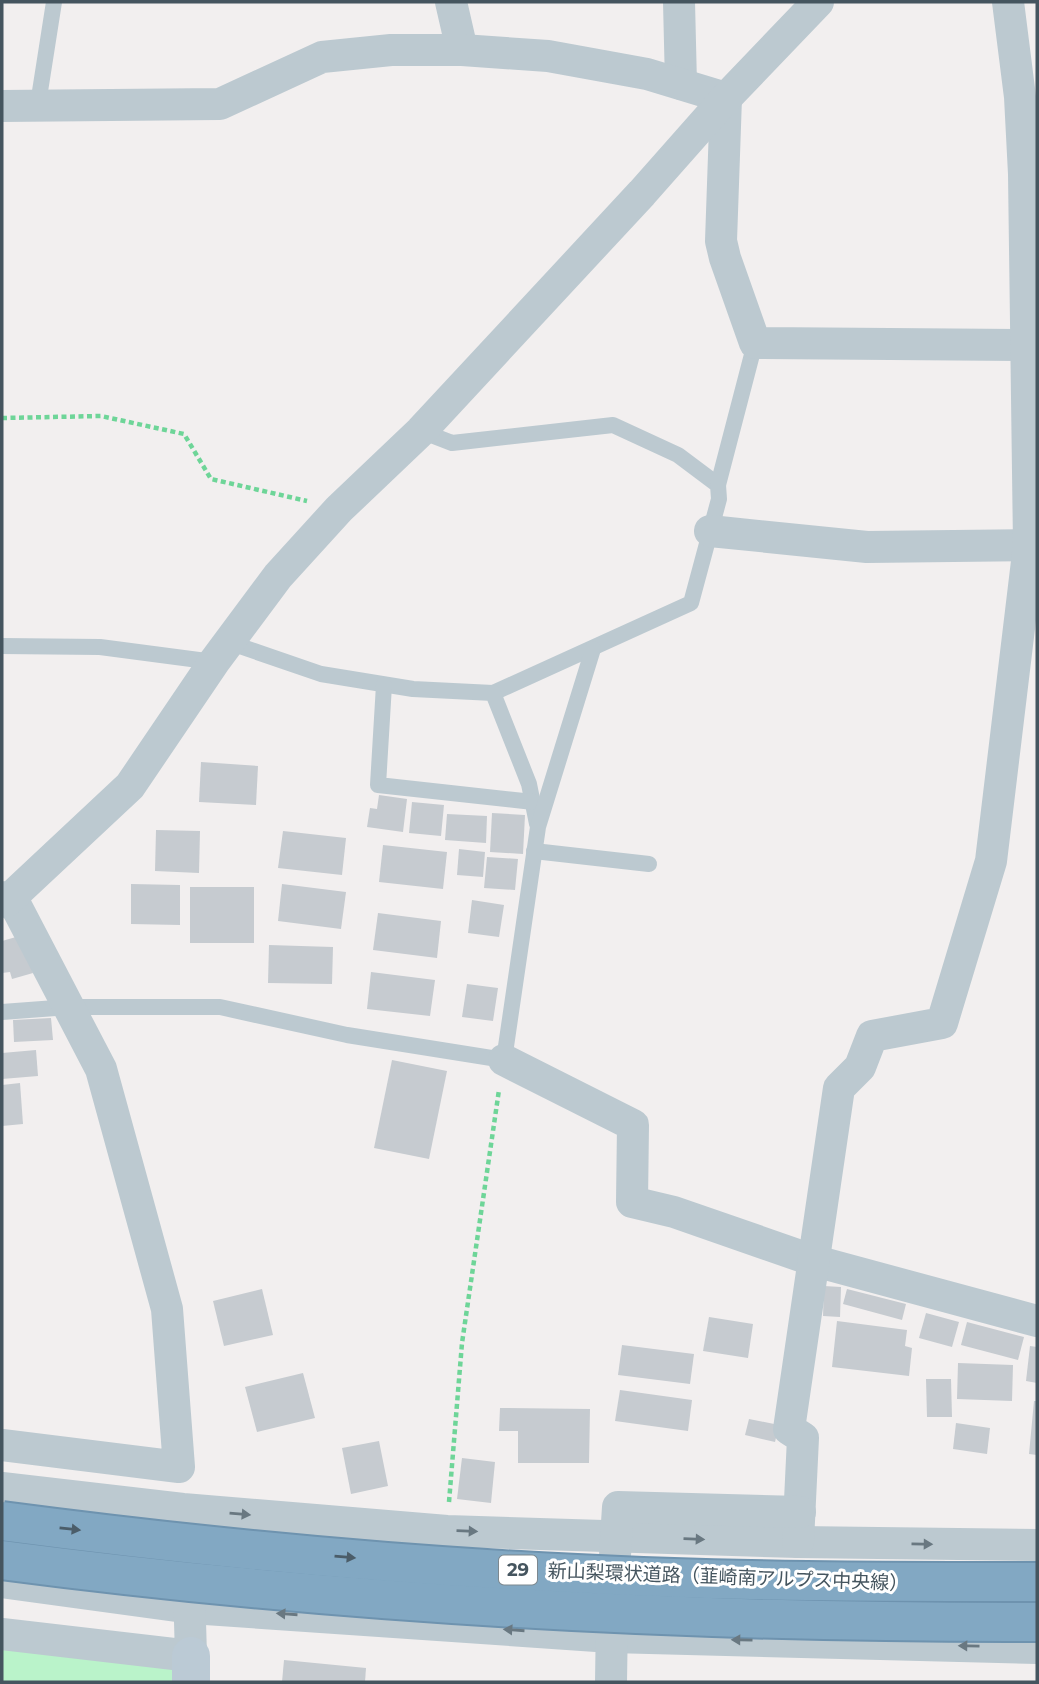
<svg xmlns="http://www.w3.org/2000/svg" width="1039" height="1684" font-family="Montserrat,'Noto Sans JP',sans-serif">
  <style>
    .green { fill: #baf3ca }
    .building { fill: #c6cbd0 }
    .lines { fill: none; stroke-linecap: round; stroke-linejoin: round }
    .path { stroke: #6ed598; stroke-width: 4.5; stroke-dasharray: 5 3.5; stroke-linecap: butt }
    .lane { stroke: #bcc9d0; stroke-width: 16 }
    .street { stroke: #bcc9d0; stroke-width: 32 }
    .secondary { stroke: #bbcad5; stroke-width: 38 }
    .highway-bridge-casing { stroke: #6e93af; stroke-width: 42; stroke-linecap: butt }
    .highway-bridge { stroke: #82a8c3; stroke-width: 38 }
    .oneway { fill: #697881 }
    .oneway2 { fill: #4b5d69 }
    .labels { text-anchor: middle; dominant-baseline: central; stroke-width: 6; stroke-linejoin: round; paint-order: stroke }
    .shield { fill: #fff; stroke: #7d888f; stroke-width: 2 }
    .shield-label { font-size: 18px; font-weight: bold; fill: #45555f }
    .street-label { font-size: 19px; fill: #45555f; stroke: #fff }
  </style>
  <rect width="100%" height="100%" fill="#f2efef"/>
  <!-- green -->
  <path class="green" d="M2,1634L191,1656V1682H2Z"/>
  <!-- building -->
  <g class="building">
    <path d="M201,762L258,766L256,805L199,802Z"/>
    <path d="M379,795L407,799L403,832L367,827L370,808L377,809Z"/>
    <path d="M412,802L444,805L441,836L409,833Z"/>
    <path d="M492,813L525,815L523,854L490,852Z"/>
    <path d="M447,814L487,816L486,843L445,840Z"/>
    <path d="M156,830L200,831L199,873L155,871Z"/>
    <path d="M283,831L346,838L342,875L278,868Z"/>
    <path d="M383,845L447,852L443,889L379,882Z"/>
    <path d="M459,849L485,852L483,877L457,875Z"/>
    <path d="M487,857L518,859L515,890L484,888Z"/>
    <path d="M131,884L180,885V925L131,924Z"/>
    <path d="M282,884L346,892L341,929L278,921Z"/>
    <rect x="190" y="887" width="64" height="56"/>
    <path d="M472,900L504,905L499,937L468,933Z"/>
    <path d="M378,913L441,921L437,958L373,950Z"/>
    <path d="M23,935L33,973L12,979L10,972L2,973V941Z"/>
    <path d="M269,945L333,947L332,984L268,983Z"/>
    <path d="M371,972L435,980L430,1016L367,1009Z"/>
    <path d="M467,984L498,988L493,1021L462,1017Z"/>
    <path d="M51,1018L53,1040L14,1042L13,1020Z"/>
    <path d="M36,1050L38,1076L2,1079V1053Z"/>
    <path d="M392,1060L447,1071L429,1159L374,1148Z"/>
    <path d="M20,1083L23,1124L2,1126V1085Z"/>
    <path d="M824,1286L841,1287L840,1317L823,1316Z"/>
    <path d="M262,1289L273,1335L224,1346L213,1301Z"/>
    <path d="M847,1289L906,1304L902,1320L843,1304Z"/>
    <path d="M926,1313L959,1322L952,1347L919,1338Z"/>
    <path d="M709,1317L753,1324L748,1358L703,1351Z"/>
    <path d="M837,1321L907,1330L905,1346L912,1348L909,1376L832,1367Z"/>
    <path d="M967,1322L1024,1337L1018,1360L961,1345Z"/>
    <path d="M622,1345L694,1354L690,1384L618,1375Z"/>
    <path d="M1030,1346L1037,1347V1383L1026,1381Z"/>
    <path d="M958,1363L1013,1365L1012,1401L957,1399Z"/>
    <path d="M303,1373L315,1418L257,1432L245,1387Z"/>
    <path d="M926,1379H951L952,1417H927Z"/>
    <path d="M620,1390L692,1400L688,1431L615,1421Z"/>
    <path d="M1034,1401H1037V1455L1029,1454Z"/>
    <path d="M500,1408L590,1409L589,1463H518V1431H499Z"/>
    <path d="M749,1419L779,1425L775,1442L745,1435Z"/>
    <path d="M956,1423L990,1428L987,1454L953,1449Z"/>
    <path d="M379,1441L388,1486L351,1494L342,1448Z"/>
    <path d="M462,1458L495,1462L491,1503L457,1499Z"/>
    <path d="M284,1660L366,1668L365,1682H282Z"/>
  </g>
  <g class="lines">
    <!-- path -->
    <g class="path">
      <path d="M2,418L101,416L184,434L211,479L307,501"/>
      <path d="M449,1502L462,1343L499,1090"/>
    </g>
    <!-- lane -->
    <g class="lane">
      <path d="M38,104L54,2"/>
      <path d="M421,431L452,443L613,425L678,455L718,485L719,499L691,603L493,693"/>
      <path d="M718,485L755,343"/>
      <path d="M228,642L321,674L413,689L493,693L529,784L537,824"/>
      <path d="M2,646L100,647L214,662"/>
      <path d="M384,685L378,785L533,802"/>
      <path d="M534,851L649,864"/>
      <path d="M2,1012L69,1007H220L347,1035L504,1060L538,827L593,649"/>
    </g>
    <!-- street -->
    <g class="street">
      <path d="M451,2L462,50"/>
      <path d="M679,2L681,84"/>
      <path d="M2,106L220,104L322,57L391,50H462L548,56L647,74L726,98L721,241L725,258L755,343L1027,345"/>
      <path d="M710,531L867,547L1037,545"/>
      <path d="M2,897L17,908L101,1069L167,1309L179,1467L2,1445"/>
      <path d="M7,901L130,786L214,662L278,576L339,509L421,431L642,193L726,98L818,2"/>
      <path d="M504,1060L633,1125L632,1202L674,1212L815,1261L1037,1321"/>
      <path d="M2,1488L183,1509L447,1531L798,1542L1037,1545"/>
      <path d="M798,1542L803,1438L789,1429L839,1088L860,1067L872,1036L942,1023L991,861L1029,545L1024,174L1020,97L1008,2"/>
      <path d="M615,1555L618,1507L800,1512"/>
      <path d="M2,1582L191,1608L611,1637L1037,1648"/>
      <path d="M2,1634L191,1656L189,1587"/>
      <path d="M611,1682L612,1617"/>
    </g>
    <!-- secondary -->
    <path class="secondary" d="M191,1682V1656"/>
    <defs>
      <g id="highway-bridge">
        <path d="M2,1521C192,1546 385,1565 577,1574C730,1582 884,1582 1037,1582"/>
        <path d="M2,1560C345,1605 691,1623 1037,1622"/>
      </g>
    </defs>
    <!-- highway-bridge casing -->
    <use href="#highway-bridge" class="highway-bridge-casing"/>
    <!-- highway-bridge -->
    <use href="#highway-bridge" class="highway-bridge"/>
  </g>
  <!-- one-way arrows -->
  <defs><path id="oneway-solid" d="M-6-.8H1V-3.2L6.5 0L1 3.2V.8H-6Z" transform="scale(1.75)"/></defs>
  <g class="oneway">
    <use href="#oneway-solid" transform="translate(240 1514) rotate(5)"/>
    <use href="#oneway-solid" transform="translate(467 1531) rotate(2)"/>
    <use href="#oneway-solid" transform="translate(694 1539) rotate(2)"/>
    <use href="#oneway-solid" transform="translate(922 1544) rotate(1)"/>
    <use href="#oneway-solid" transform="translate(287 1614) rotate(-176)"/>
    <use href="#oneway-solid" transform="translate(514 1630) rotate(-176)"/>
    <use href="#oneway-solid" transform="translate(742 1640) rotate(-179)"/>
    <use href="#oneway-solid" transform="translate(969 1646) rotate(-179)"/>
  </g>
  <g class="oneway2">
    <use href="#oneway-solid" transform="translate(70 1529) rotate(6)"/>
    <use href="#oneway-solid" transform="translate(345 1557) rotate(5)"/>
  </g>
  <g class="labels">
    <!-- shield labels -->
    <rect class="shield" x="499" y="1555.5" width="38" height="29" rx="5"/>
    <g class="shield-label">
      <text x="518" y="1570">29</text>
    </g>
    <!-- street labels -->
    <g class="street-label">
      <text transform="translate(728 1577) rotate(2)">新山梨環状道路（韮崎南アルプス中央線）</text>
    </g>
  </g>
  <!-- border -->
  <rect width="1039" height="1684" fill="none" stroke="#45555f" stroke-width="7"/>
</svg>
